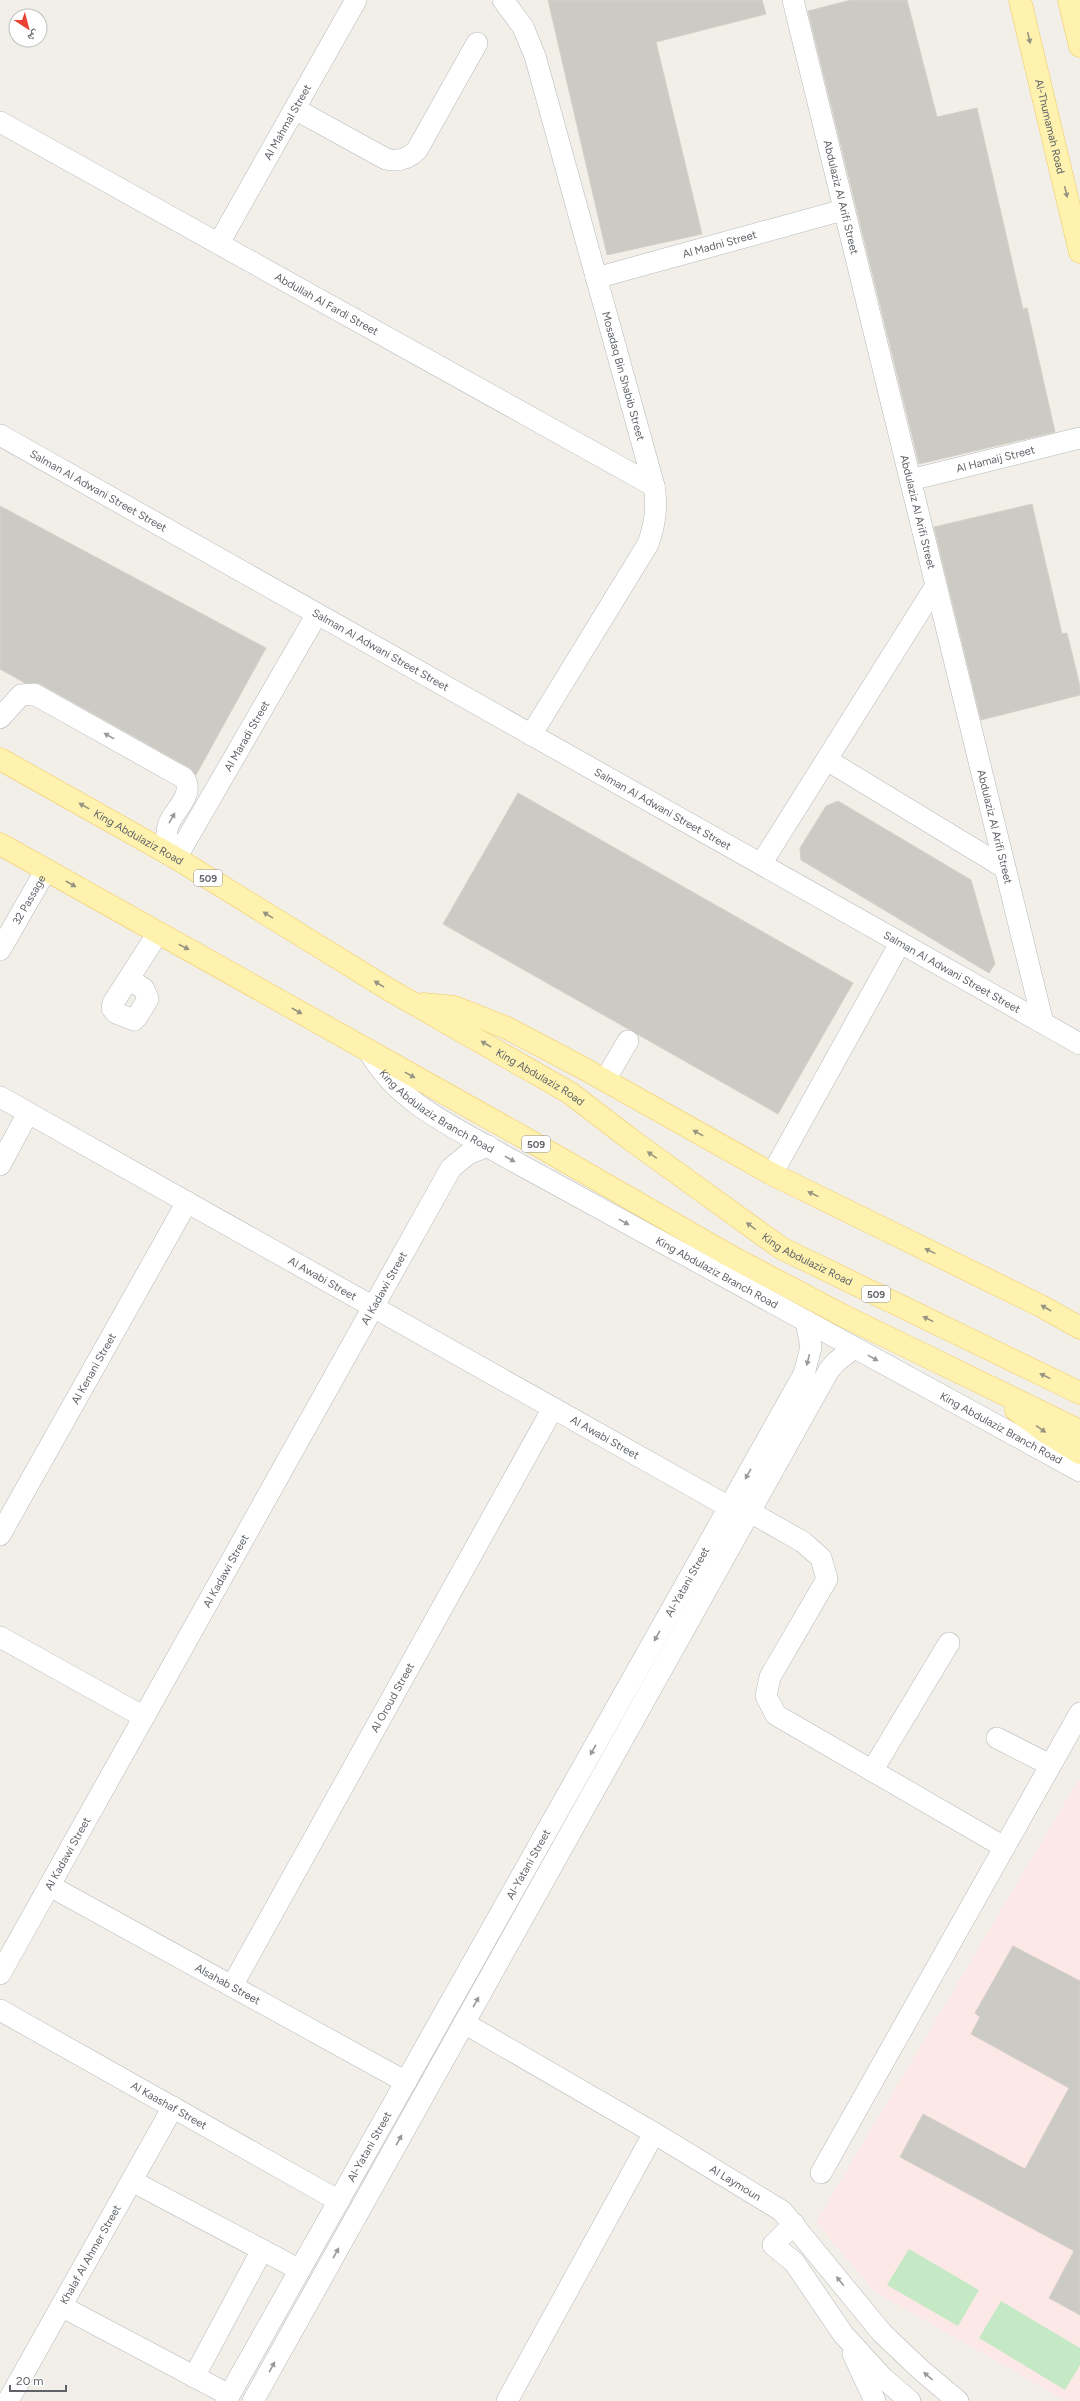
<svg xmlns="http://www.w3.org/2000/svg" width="1080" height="2401" font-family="Figtree,'Noto Naskh Arabic',sans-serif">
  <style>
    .medical { fill: #fce8e6 }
    .green { fill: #c5e8c5 }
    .building { fill: #cccac5; stroke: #d6d1c6 }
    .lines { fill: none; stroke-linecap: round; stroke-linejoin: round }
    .minor-casing { stroke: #b5b8bc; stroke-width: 22 }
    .major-casing { stroke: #f2c960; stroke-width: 23 }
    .minor { stroke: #fff; stroke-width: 21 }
    .major { stroke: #fff2af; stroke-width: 22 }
    .oneway { fill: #979581 }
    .oneway2 { fill: #979a9d }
    .labels { text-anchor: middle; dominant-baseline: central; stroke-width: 4; stroke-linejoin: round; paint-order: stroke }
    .shield { fill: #fff; stroke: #8f9295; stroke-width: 1 }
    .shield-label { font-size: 10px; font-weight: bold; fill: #5f6368 }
    .street-label { font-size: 11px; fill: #5f6368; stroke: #fff }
  </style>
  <rect width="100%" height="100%" fill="#f1efe8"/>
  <!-- medical -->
  <path class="medical" d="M1080,1777V2401H1066L875,2292L816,2222Z"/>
  <!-- green -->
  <g class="green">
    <path d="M909,2249L979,2290L958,2326L887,2285Z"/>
    <path d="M1001,2301L1080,2348V2365L1065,2390L979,2338Z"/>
  </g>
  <!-- building -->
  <g class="building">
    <path d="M548,0H762L766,14L656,42L702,234L607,255Z"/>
    <path d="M851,0H907L937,117L977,108L1023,309L1027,308L1055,432L919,464L808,11Z"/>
    <path d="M1032,504L1062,634L1067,633L1080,686V695L981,720L934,527Z"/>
    <path d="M0,506L266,648L196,775L190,768L40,684L25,683L0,669Z"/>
    <path d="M518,793L853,983L778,1114L443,924Z"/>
    <path d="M838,801L971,880L995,964L989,973L801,860L800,848L826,806Z"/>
    <path d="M1013,1946L1080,1981V2315L1049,2298L1074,2251L900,2157L923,2114L1025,2169L1069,2088L971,2034L980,2017L975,2013Z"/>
  </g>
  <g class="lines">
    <defs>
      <g id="minor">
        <path id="s1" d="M503,0L523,27L535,56L654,486C658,507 655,525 648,544L531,735"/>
        <path id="s2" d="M793,0L1043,1023"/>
        <path d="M295,109L386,159C399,162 408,159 417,150L477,43"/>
        <path id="s3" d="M0,122L654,486"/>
        <path id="s4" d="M219,243L356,0"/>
        <path id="s5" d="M596,278L843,210"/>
        <path id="s6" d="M0,435L1080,1044"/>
        <path id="s7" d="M910,480L1080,438"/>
        <path d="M0,718L21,695L34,694L184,778C195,794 175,809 169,823C165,834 166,844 170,855"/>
        <path d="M827,760L1005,868"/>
        <path id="s8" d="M176,858L317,614"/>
        <path d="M761,864L935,587"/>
        <path id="s9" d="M0,950L46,870"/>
        <path d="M129,979L144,989L148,999L137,1017L134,1020L116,1013L112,1008L113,1003L158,933"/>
        <path id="s10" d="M370,1053C399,1104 456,1128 506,1157L1080,1471"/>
        <path d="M605,1080L628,1041"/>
        <path id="s11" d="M0,1097L729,1507"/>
        <path d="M0,1165L28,1113"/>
        <path d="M772,1174L900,943"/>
        <path d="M750,1512L803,1542L821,1558L827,1579L770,1677L766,1696L776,1715L1004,1847"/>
        <path id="s12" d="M0,1535L187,1202"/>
        <path d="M0,1637L144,1717"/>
        <path d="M997,1738L1050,1765"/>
        <path d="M872,1771L949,1643"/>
        <path id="s13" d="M50,1886L406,2082"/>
        <path id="s14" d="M0,1974L451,1168L468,1154L488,1146"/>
        <path id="s15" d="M232,1986L553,1408"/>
        <path id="s16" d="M0,2010L339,2201"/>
        <path id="s17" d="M464,2023L654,2133L782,2211L882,2333L921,2370L958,2401"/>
        <path d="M821,2173L1080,1713"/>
        <path d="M132,2181L300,2270"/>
        <path d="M794,2224L773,2245L794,2262L843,2334L883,2378L910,2401"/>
        <path d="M61,2306L229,2395"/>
        <path d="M853,2354L875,2401"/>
        <path d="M194,2377L262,2250"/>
        <path id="s18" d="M8,2401L173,2107"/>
        <path id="s19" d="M226,2401L804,1374L811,1347L806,1321"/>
        <path d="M253,2401L829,1370L836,1362L854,1348"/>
        <path d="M507,2401L654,2133"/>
      </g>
      <g id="major">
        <path id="s20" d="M1020,0L1080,252"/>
        <path d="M1069,0L1080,46"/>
        <path id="s21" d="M0,759L176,858L388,989L570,1093L630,1139L781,1248L1080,1393"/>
        <path d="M0,844L530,1141L730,1256L842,1315L1080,1431"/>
        <path d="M423,1004L454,1007L507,1028L583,1068L772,1174L1041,1306L1080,1328"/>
        <path d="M1016,1410L1044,1431L1080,1453"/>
      </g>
    </defs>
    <!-- minor casing -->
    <use href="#minor" class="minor-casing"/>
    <!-- major casing -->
    <use href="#major" class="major-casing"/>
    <!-- minor -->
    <use href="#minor" class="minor"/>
    <!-- major -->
    <use href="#major" class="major"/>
  </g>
  <!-- one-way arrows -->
  <defs><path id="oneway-solid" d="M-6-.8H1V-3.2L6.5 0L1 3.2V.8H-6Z"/></defs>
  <g class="oneway">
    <use href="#oneway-solid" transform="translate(1029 38) rotate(77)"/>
    <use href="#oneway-solid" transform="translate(1066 192) rotate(77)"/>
    <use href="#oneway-solid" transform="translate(84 806) rotate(-151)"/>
    <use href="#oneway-solid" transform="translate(71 884) rotate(30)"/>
    <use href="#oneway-solid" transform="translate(268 915) rotate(-148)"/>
    <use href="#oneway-solid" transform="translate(184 947) rotate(27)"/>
    <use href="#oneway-solid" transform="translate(379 984) rotate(-148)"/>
    <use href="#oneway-solid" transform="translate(297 1011) rotate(30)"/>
    <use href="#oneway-solid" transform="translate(486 1044) rotate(-150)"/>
    <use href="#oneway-solid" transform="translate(410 1075) rotate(29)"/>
    <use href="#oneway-solid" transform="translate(698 1133) rotate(-151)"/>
    <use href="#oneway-solid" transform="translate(652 1155) rotate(-145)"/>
    <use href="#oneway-solid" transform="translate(813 1194) rotate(-154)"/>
    <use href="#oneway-solid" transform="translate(751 1226) rotate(-144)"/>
    <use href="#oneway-solid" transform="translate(930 1251) rotate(-154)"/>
    <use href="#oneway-solid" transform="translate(1046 1308) rotate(-150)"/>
    <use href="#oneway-solid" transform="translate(928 1319) rotate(-154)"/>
    <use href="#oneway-solid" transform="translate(1045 1376) rotate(-154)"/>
    <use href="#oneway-solid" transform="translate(1041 1429) rotate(35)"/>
  </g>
  <g class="oneway2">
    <use href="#oneway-solid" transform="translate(109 736) rotate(-151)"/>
    <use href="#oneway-solid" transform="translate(172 818) rotate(-60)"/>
    <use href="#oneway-solid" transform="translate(510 1159) rotate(29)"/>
    <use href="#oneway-solid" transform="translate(624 1222) rotate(29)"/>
    <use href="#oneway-solid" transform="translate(873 1358) rotate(29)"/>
    <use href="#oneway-solid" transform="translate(808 1360) rotate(104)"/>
    <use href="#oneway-solid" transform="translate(748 1474) rotate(119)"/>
    <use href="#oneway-solid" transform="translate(657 1636) rotate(119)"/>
    <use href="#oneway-solid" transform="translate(593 1750) rotate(119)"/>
    <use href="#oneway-solid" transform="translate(476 2002) rotate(-61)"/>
    <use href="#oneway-solid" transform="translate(399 2140) rotate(-61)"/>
    <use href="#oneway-solid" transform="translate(336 2253) rotate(-61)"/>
    <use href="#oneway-solid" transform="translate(840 2281) rotate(-129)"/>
    <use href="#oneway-solid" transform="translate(272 2367) rotate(-61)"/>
    <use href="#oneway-solid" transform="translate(928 2376) rotate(-140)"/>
  </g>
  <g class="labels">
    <!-- shield labels -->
    <g class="shield">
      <rect x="194" y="870" width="28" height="16" rx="3"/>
      <rect x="522" y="1136" width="28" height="16" rx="3"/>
      <rect x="862" y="1286" width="28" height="16" rx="3"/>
    </g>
    <g class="shield-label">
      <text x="208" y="878">509</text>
      <text x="536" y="1144">509</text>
      <text x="876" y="1294">509</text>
    </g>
    <!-- street labels -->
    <g class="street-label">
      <text stroke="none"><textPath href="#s4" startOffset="139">Al Mahmal Street</textPath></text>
      <text stroke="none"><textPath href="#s20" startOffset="130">Al-Thumamah Road</textPath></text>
      <text stroke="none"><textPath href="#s2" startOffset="203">Abdulaziz Al Arifi Street</textPath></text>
      <text stroke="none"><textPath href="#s5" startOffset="128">Al Madni Street</textPath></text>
      <text stroke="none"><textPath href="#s3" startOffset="374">Abdullah Al Fardi Street</textPath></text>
      <text stroke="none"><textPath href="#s1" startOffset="397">Mosadaq Bin Shabib Street</textPath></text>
      <text stroke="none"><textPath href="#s7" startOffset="88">Al Hamaij Street</textPath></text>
      <text stroke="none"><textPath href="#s6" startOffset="113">Salman Al Adwani Street Street</textPath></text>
      <text stroke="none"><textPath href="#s2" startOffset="527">Abdulaziz Al Arifi Street</textPath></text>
      <text stroke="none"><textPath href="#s6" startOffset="437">Salman Al Adwani Street Street</textPath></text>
      <text stroke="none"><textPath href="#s8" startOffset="141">Al Maradi Street</textPath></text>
      <text stroke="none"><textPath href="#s6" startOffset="761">Salman Al Adwani Street Street</textPath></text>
      <text stroke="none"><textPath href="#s2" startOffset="851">Abdulaziz Al Arifi Street</textPath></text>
      <text stroke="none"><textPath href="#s21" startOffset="159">King Abdulaziz Road</textPath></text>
      <text stroke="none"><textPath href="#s9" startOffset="58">32 Passage</textPath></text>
      <text stroke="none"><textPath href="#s6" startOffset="1093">Salman Al Adwani Street Street</textPath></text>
      <text stroke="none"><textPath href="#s21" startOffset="627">King Abdulaziz Road</textPath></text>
      <text stroke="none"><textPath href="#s10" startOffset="90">King Abdulaziz Branch Road</textPath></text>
      <text stroke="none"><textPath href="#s21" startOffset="951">King Abdulaziz Road</textPath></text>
      <text stroke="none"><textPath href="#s10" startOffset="414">King Abdulaziz Branch Road</textPath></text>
      <text stroke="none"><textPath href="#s11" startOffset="370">Al Awabi Street</textPath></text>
      <text stroke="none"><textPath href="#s14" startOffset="786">Al Kadawi Street</textPath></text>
      <text stroke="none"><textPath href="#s12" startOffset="191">Al Kenani Street</textPath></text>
      <text stroke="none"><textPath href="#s10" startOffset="738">King Abdulaziz Branch Road</textPath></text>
      <text stroke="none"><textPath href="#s11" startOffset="694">Al Awabi Street</textPath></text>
      <text stroke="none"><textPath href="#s14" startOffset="462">Al Kadawi Street</textPath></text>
      <text stroke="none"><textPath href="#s19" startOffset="940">Al-Yatani Street</textPath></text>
      <text stroke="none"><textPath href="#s15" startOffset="330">Al Oroud Street</textPath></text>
      <text stroke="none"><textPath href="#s14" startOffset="138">Al Kadawi Street</textPath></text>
      <text stroke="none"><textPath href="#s19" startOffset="616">Al-Yatani Street</textPath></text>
      <text stroke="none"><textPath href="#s13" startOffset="203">Alsahab Street</textPath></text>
      <text stroke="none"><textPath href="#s16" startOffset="194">Al Kaashaf Street</textPath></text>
      <text stroke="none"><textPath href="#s19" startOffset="292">Al-Yatani Street</textPath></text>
      <text stroke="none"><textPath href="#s17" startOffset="315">Al Laymoun</textPath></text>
      <text stroke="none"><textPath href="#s18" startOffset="168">Khalaf Al Ahmer Street</textPath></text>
    </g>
  </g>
  <!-- north arrow -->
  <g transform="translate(28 28) rotate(144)"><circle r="19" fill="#ffffff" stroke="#bfc1c3"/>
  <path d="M0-3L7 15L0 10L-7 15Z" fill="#ea4335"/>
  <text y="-6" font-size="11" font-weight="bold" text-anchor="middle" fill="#5f6368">ش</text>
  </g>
  <!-- scale -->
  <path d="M10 2385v6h56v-6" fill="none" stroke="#5f6368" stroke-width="2"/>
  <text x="16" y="2385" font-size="12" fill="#5f6368" stroke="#ffffff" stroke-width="3" paint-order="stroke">20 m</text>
</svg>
